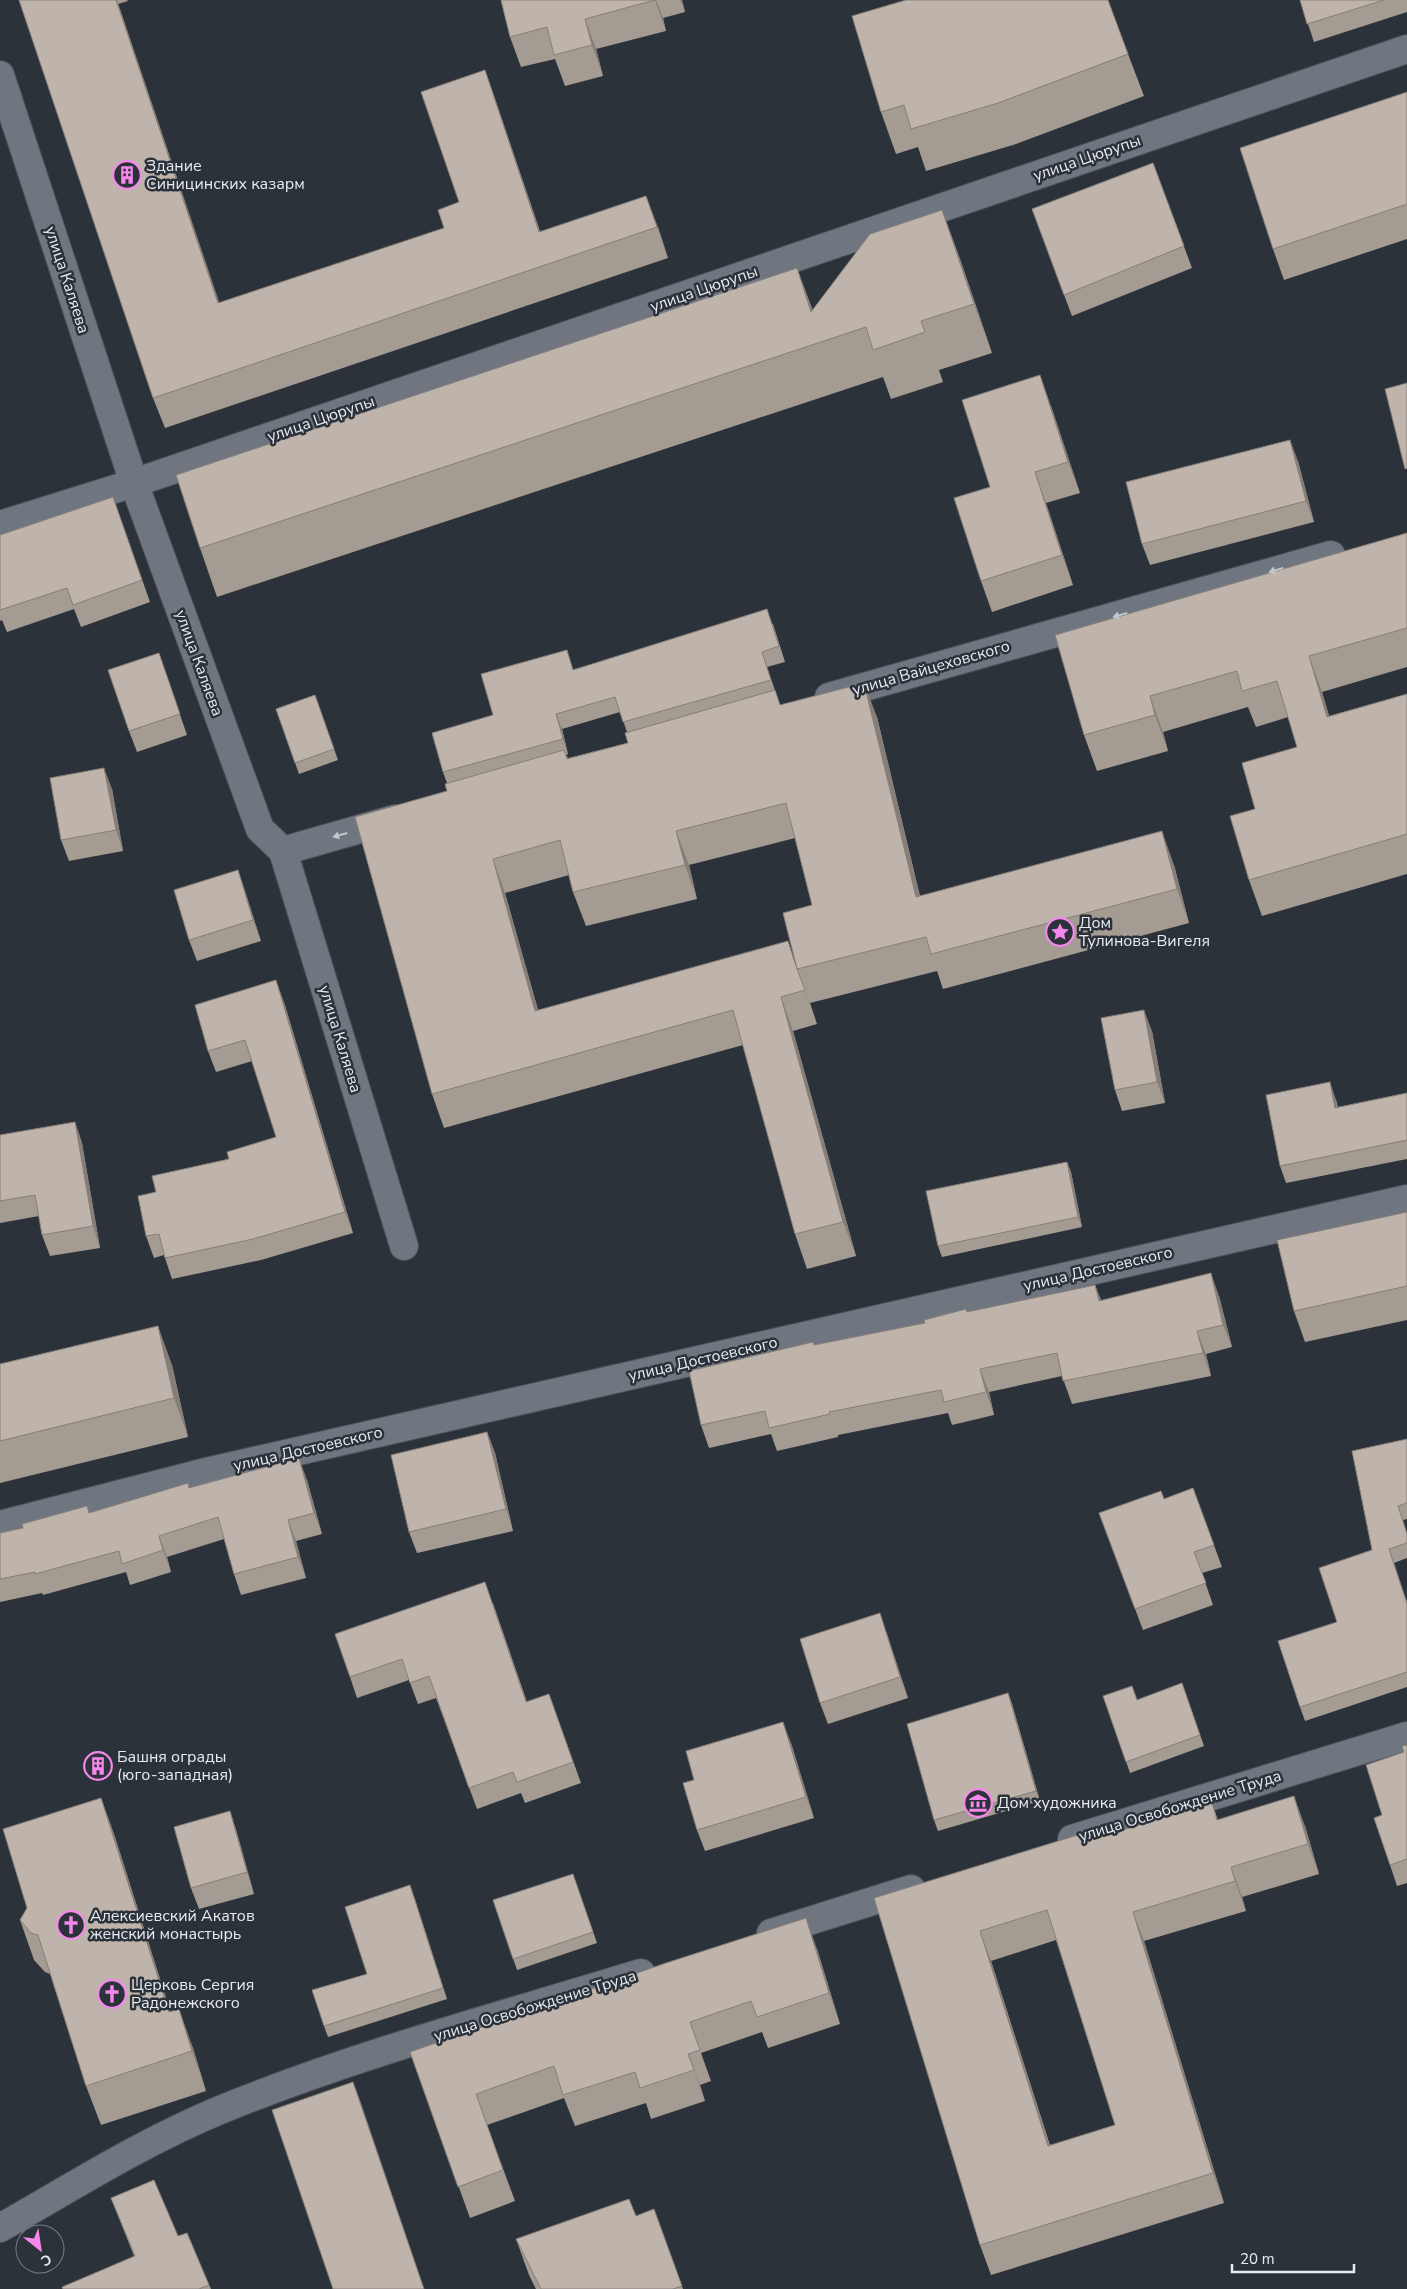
<svg xmlns="http://www.w3.org/2000/svg" width="1407" height="2289" font-family="'Nunito Sans',sans-serif">
  <style>
    .lines { fill: none; stroke-linecap: round; stroke-linejoin: round }
    .minor-casing { stroke: #4c5057; stroke-width: 30 }
    .minor { stroke: #6f7680; stroke-width: 28 }
    .wall { fill: #a49b93; fill-rule: evenodd }
    .shaded-wall { fill: #867e78 }
    .building { fill: #bfb4ab; stroke: #867e78; fill-rule: evenodd }
    .oneway { fill: #c3c8cf }
    .labels { text-anchor: middle; dominant-baseline: central; stroke-width: 5; stroke-linejoin: round; paint-order: stroke }
    .street-label { font-size: 16px; fill: #e7ebf1; stroke: #2c323a }
    .poi-label { font-size: 16px; fill: #e7ebf1; stroke: #2c323a; text-anchor: start }
  </style>
  <rect width="100%" height="100%" fill="#2c323a"/>
  <g class="lines">
    <defs>
      <g id="minor">
        <path d="M0,75L134,483L260,829L283,851L404,1246"/>
        <path d="M0,525L134,483L1407,49"/>
        <path d="M829,697L1331,555"/>
        <path d="M283,851L395,819"/>
        <path d="M0,1525L202,1473L1407,1199"/>
        <path d="M1072,1839L1407,1736"/>
        <path d="M771,1933L911,1889"/>
        <path d="M0,2228C72,2187 143,2142 220,2110C357,2054 501,2016 641,1973"/>
      </g>
    </defs>
    <!-- minor casing -->
    <use href="#minor" class="minor-casing"/>
    <!-- minor -->
    <use href="#minor" class="minor"/>
  </g>
  <!-- wall -->
  <g class="wall">
    <path d="M19,0H127L128,1L118,4L219,303L444,228L459,202L485,70L540,231L658,227L668,258L165,428L153,398Z"/>
    <path d="M501,0H682L685,12L663,18L666,31L596,49L603,76L565,86L555,59L521,67L510,37Z"/>
    <path d="M1300,0H1407V12L1314,42Z"/>
    <path d="M852,16L1128,54L1144,96L1013,145L926,171L918,147L896,154L881,112Z"/>
    <path d="M1407,92V239L1284,280L1273,249Z"/>
    <path d="M1153,163L1192,268L1072,316L1032,209Z"/>
    <path d="M942,210L960,259L992,353L939,370L943,382L891,399L883,377L217,597L200,548L797,268L813,311Z"/>
    <path d="M1051,406L1080,493L1046,503L1073,585L992,612L981,581L990,487Z"/>
    <path d="M1298,461L1314,522L1150,565L1142,544Z"/>
    <path d="M113,497L150,602L81,627L74,609L7,632L2,620L0,621V535Z"/>
    <path d="M1407,533V667L1322,692L1329,716L1407,694V874L1262,916L1249,880L1255,809L1297,747L1288,717L1256,727L1248,707L1163,732L1168,751L1097,771L1084,735Z"/>
    <path d="M773,624L785,662L767,667L780,705L877,717L920,896L1174,865L1189,923L943,989L937,971L810,1003L817,1024L793,1031L856,1256L807,1269L795,1234L743,1045L444,1128L432,1094L447,791V783L443,772L493,715L574,669ZM620,712L627,732L628,743L568,758L566,755L568,754L562,729ZM795,838L812,905L796,964L538,1010L505,893L569,875L573,892L586,926L697,899L689,865Z"/>
    <path d="M166,674L187,735L137,752L129,731Z"/>
    <path d="M315,695L338,760L299,774L276,709Z"/>
    <path d="M112,789L123,851L69,861L61,840Z"/>
    <path d="M238,870L245,891L261,941L197,961L189,940Z"/>
    <path d="M284,1002L353,1233L261,1260L172,1279L164,1255L154,1258L146,1236L156,1192L276,1137L252,1061L216,1072L208,1051Z"/>
    <path d="M1152,1031L1165,1103L1122,1111L1115,1090Z"/>
    <path d="M1407,1093V1159L1286,1183L1280,1166L1336,1100L1338,1107Z"/>
    <path d="M75,1122L82,1143L100,1248L50,1256L42,1235L39,1216L0,1223V1135Z"/>
    <path d="M1067,1162L1071,1172L1082,1227L942,1257L938,1246Z"/>
    <path d="M1407,1212V1320L1305,1342L1294,1311Z"/>
    <path d="M1095,1285L1101,1300L1219,1296L1232,1347L1206,1354L1211,1376L1072,1404L1062,1376L989,1392L994,1415L952,1425L948,1413L838,1435V1437L777,1451L771,1434L709,1448L701,1425L814,1345L925,1323L967,1312Z"/>
    <path d="M0,1364L172,1365L188,1437L0,1483Z"/>
    <path d="M487,1432L495,1453L513,1531L417,1553L409,1532Z"/>
    <path d="M1407,1439V1519L1403,1520L1407,1533V1558L1394,1563L1407,1602V1687L1305,1721L1300,1707L1337,1622L1372,1550Z"/>
    <path d="M307,1480L322,1534L296,1541L306,1578L241,1595L234,1574L224,1539L167,1557L171,1572L130,1585L126,1572L43,1595L42,1593L0,1602V1533L23,1528L87,1506L89,1513L190,1488Z"/>
    <path d="M1193,1488L1222,1567L1202,1573L1213,1605L1143,1630L1099,1513L1164,1499Z"/>
    <path d="M493,1603L527,1702L549,1694L581,1783L525,1803L521,1793L477,1809L436,1698L418,1704L409,1680L357,1698L350,1677Z"/>
    <path d="M887,1634L908,1698L828,1724L820,1703Z"/>
    <path d="M1182,1683L1204,1746L1130,1773L1103,1696L1137,1700Z"/>
    <path d="M1008,1693L1012,1704L1040,1801L938,1831L934,1820Z"/>
    <path d="M791,1743L814,1818L705,1851L697,1830L694,1780Z"/>
    <path d="M1407,1745V1883L1397,1886L1390,1865L1382,1815Z"/>
    <path d="M101,1798L115,1837L170,2011L193,2048L206,2091L101,2125L86,2086L50,1974L45,1972L34,1960L20,1920Z"/>
    <path d="M1212,1803L1218,1820L1305,1826L1319,1874L1242,1897L1246,1911L1144,1941L1224,2203L991,2275L980,2245L874,1898L1110,1834ZM1056,1940L1115,2125L1050,2145L991,1961Z"/>
    <path d="M230,1811L237,1833L254,1894L199,1909L191,1888Z"/>
    <path d="M573,1874L597,1943L517,1970L493,1900Z"/>
    <path d="M414,1896L447,1999L328,2037L324,2026L367,1974Z"/>
    <path d="M817,1949L840,2024L768,2048L762,2032L701,2053L711,2081L700,2085L705,2101L651,2119L646,2103L575,2126L564,2098L487,2125L515,2201L470,2218L410,2052Z"/>
    <path d="M111,2198L178,2236L187,2233L211,2289H62L134,2256Z"/>
    <path d="M654,2209L683,2289H536L529,2275L516,2239L636,2216Z"/>
  </g>
  <!-- shaded-wall -->
  <g class="shaded-wall">
    <path d="M116,0H117L230,334L218,303Z"/>
    <path d="M655,0H656L663,18L666,31Z"/>
    <path d="M680,0H682L685,12Z"/>
    <path d="M585,19L596,49L603,76L592,45Z"/>
    <path d="M485,70L496,101L550,262L539,232Z"/>
    <path d="M646,196L658,227L668,258Z"/>
    <path d="M942,210L960,259L992,353L974,304Z"/>
    <path d="M797,268L815,318L811,312Z"/>
    <path d="M1040,375L1051,406L1080,493L1068,462Z"/>
    <path d="M1290,440L1298,461L1314,522L1306,501Z"/>
    <path d="M1035,472L1046,503L1073,585L1062,555Z"/>
    <path d="M1309,656L1322,692L1340,753L1327,717Z"/>
    <path d="M864,683L877,717L928,931L916,897Z"/>
    <path d="M1150,696L1163,732L1168,751L1155,715Z"/>
    <path d="M556,714L562,729L568,754L563,739Z"/>
    <path d="M104,768L112,789L123,851L116,830Z"/>
    <path d="M676,831L689,865L697,899L685,865Z"/>
    <path d="M1162,831L1174,865L1189,923L1177,889Z"/>
    <path d="M493,859L505,893L548,1045L535,1011Z"/>
    <path d="M238,870L245,891L261,941L253,920Z"/>
    <path d="M797,969L810,1003L817,1024L805,990Z"/>
    <path d="M276,980L284,1002L353,1233L345,1212Z"/>
    <path d="M781,997L793,1031L856,1256L843,1222Z"/>
    <path d="M1144,1010L1152,1031L1165,1103L1157,1082Z"/>
    <path d="M1330,1082L1336,1100L1341,1126L1335,1108Z"/>
    <path d="M75,1122L82,1143L100,1248L93,1226Z"/>
    <path d="M1067,1162L1071,1172L1082,1227L1078,1217Z"/>
    <path d="M1211,1273L1219,1296L1232,1347L1223,1325Z"/>
    <path d="M1095,1285L1104,1308L1099,1301Z"/>
    <path d="M158,1326L172,1365L188,1437L174,1398Z"/>
    <path d="M1197,1331L1206,1354L1211,1376L1203,1353Z"/>
    <path d="M980,1369L989,1392L994,1415L986,1392Z"/>
    <path d="M487,1432L495,1453L513,1531L506,1509Z"/>
    <path d="M299,1458L307,1480L322,1534L314,1513Z"/>
    <path d="M288,1520L296,1541L306,1578L298,1557Z"/>
    <path d="M159,1536L167,1557L171,1572L163,1550Z"/>
    <path d="M880,1613L887,1634L908,1698L900,1677Z"/>
    <path d="M1008,1693L1012,1704L1040,1801L1036,1791Z"/>
    <path d="M783,1722L791,1743L814,1818L806,1797Z"/>
    <path d="M1294,1796L1305,1826L1319,1874L1308,1844Z"/>
    <path d="M101,1798L115,1837L183,2051L169,2012Z"/>
    <path d="M230,1811L237,1833L254,1894L247,1872Z"/>
    <path d="M1231,1867L1242,1897L1246,1911L1235,1881Z"/>
    <path d="M1133,1912L1144,1941L1224,2203L1213,2173Z"/>
    <path d="M806,1918L817,1949L840,2024L829,1993Z"/>
    <path d="M980,1931L991,1961L1059,2176L1048,2146Z"/>
    <path d="M179,2009L193,2048L206,2091L192,2051Z"/>
    <path d="M688,2054L700,2085L705,2101L694,2070Z"/>
    <path d="M353,2082L361,2103L424,2289Z"/>
  </g>
  <!-- building -->
  <g class="building">
    <path d="M19,0H116L218,303L444,228L438,210L459,202L421,92L485,70L539,232L646,196L657,227L153,398Z"/>
    <path d="M501,0H655L585,19L592,45L554,55L547,27L510,37Z"/>
    <path d="M906,0H1108L1128,54L998,103L911,129L904,105L881,112L852,16Z"/>
    <path d="M1300,0H1384L1307,24Z"/>
    <path d="M1407,92V204L1273,249L1240,148Z"/>
    <path d="M1153,163L1184,246L1064,295L1032,209Z"/>
    <path d="M942,210L974,304L921,321L925,332L873,350L866,327L200,548L176,475L797,268L811,312L870,234Z"/>
    <path d="M1040,375L1068,462L1035,472L1062,555L981,581L954,498L990,487L962,400Z"/>
    <path d="M1407,383V468L1405,469L1385,389Z"/>
    <path d="M1290,440L1306,501L1142,544L1126,482Z"/>
    <path d="M113,497L142,580L73,605L67,588L0,610V535Z"/>
    <path d="M1407,533V628L1309,656L1327,717L1407,694V834L1249,880L1230,816L1255,809L1242,763L1297,747L1277,681L1242,691L1237,671L1150,696L1155,715L1084,735L1055,635Z"/>
    <path d="M767,609L779,646L762,652L771,680L623,722L615,697L556,714L563,739L443,772L432,733L493,715L481,674L567,650L573,670Z"/>
    <path d="M159,653L180,714L129,731L108,670Z"/>
    <path d="M864,683L916,897L1162,831L1177,889L931,954L926,937L797,969L805,990L781,997L843,1222L795,1234L733,1010L432,1094L355,817L447,791L445,784L564,750L567,759L628,743L625,733L775,690L780,705ZM786,803L812,905L783,913L797,969L788,941L535,1011L493,859L560,840L573,892L685,865L676,831Z"/>
    <path d="M315,695L334,749L295,763L276,709Z"/>
    <path d="M104,768L116,830L61,840L50,778Z"/>
    <path d="M238,870L253,920L189,940L174,890Z"/>
    <path d="M276,980L345,1212L253,1239L165,1258L159,1234L146,1236L138,1196L156,1192L152,1176L229,1159L227,1152L276,1137L245,1040L208,1051L195,1005Z"/>
    <path d="M1144,1010L1157,1082L1115,1090L1101,1018Z"/>
    <path d="M1330,1082L1335,1108L1407,1093V1140L1280,1166L1266,1095Z"/>
    <path d="M75,1122L93,1226L42,1235L35,1195L0,1201V1135Z"/>
    <path d="M1067,1162L1078,1217L938,1246L926,1191Z"/>
    <path d="M1407,1212V1286L1294,1311L1277,1240Z"/>
    <path d="M1211,1273L1223,1325L1197,1331L1203,1353L1063,1381L1057,1353L980,1369L986,1392L944,1402L941,1390L829,1412L830,1414L769,1428L765,1411L701,1425L689,1371L813,1342L814,1345L925,1323L924,1320L966,1309L967,1312L1095,1285L1099,1301Z"/>
    <path d="M158,1326L174,1398L0,1441V1364Z"/>
    <path d="M487,1432L506,1509L409,1532L391,1455Z"/>
    <path d="M1407,1439V1503L1398,1506L1407,1534V1543L1389,1549L1407,1604V1672L1300,1707L1278,1641L1337,1622L1319,1568L1372,1550L1352,1451Z"/>
    <path d="M299,1458L314,1513L288,1520L298,1557L234,1574L218,1517L159,1536L163,1550L122,1564L119,1551L35,1574V1572L0,1579V1533L23,1528L22,1524L87,1506L89,1513L188,1483L189,1488Z"/>
    <path d="M1193,1488L1214,1545L1194,1552L1206,1583L1135,1609L1099,1513L1161,1491L1164,1499Z"/>
    <path d="M485,1582L526,1702L549,1694L573,1762L517,1782L513,1772L469,1788L429,1676L410,1683L402,1659L350,1677L335,1634Z"/>
    <path d="M880,1613L900,1677L820,1703L800,1639Z"/>
    <path d="M1182,1683L1200,1735L1126,1762L1103,1696L1132,1686L1137,1700Z"/>
    <path d="M1008,1693L1036,1791L934,1820L907,1724Z"/>
    <path d="M783,1722L806,1797L697,1830L683,1783L694,1780L686,1751Z"/>
    <path d="M1407,1745V1859L1390,1865L1374,1818L1382,1815L1366,1765L1404,1752L1402,1746Z"/>
    <path d="M1294,1796L1308,1844L1231,1867L1235,1881L1133,1912L1213,2173L980,2245L874,1898L1107,1826L1109,1834L1212,1803L1217,1820ZM1047,1910L1115,2125L1048,2146L980,1931Z"/>
    <path d="M101,1798L169,2012L179,2009L192,2051L86,2086L38,1935L31,1933L20,1920L27,1908L3,1829Z"/>
    <path d="M230,1811L247,1872L191,1888L174,1827Z"/>
    <path d="M573,1874L593,1932L513,1959L493,1900Z"/>
    <path d="M410,1885L443,1988L324,2026L312,1990L367,1974L345,1907Z"/>
    <path d="M806,1918L829,1993L757,2017L751,2001L690,2022L700,2050L688,2054L694,2070L640,2088L635,2072L563,2095L554,2066L476,2094L503,2170L458,2187L410,2052L666,1963Z"/>
    <path d="M353,2082L424,2289H333L272,2110Z"/>
    <path d="M154,2180L178,2236L187,2233L209,2285L199,2289H63L62,2287L135,2256L111,2198Z"/>
    <path d="M629,2199L636,2216L654,2209L682,2286L673,2289H541L516,2239Z"/>
  </g>
  <!-- one-way arrows -->
  <defs><path id="oneway-solid" d="M-6-.8H1V-3.2L6.5 0L1 3.2V.8H-6Z" transform="scale(1.25)"/></defs>
  <g class="oneway">
    <use href="#oneway-solid" transform="translate(1276 570) rotate(164)"/>
    <use href="#oneway-solid" transform="translate(1120 615) rotate(164)"/>
    <use href="#oneway-solid" transform="translate(340 835) rotate(164)"/>
  </g>
  <!-- icons -->
  <defs>
    <symbol id="building-ring" viewBox="-11 -11 22 22"><circle r="9.5" fill="#2c323a" stroke="#f688ed" stroke-width="1.5"/><path d="M-4-6H4V6H1V3H-1V6H-4ZM-2.5-4.3h1.7v1.8h-1.7ZM.8-4.3h1.7v1.8H.8ZM-2.5-1h1.7V.8h-1.7ZM.8-1h1.7V.8H.8Z" fill="#f688ed"/></symbol>
    <symbol id="sight-ring" viewBox="-11 -11 22 22"><circle r="9.5" fill="#2c323a" stroke="#f688ed" stroke-width="1.5"/><path d="M0-6L1.8-2.2L6-1.7L2.9 1.2L3.7 5.4L0 3.3L-3.7 5.4L-2.9 1.2L-6-1.7L-1.8-2.2Z" fill="#f688ed"/></symbol>
    <symbol id="museum-ring" viewBox="-11 -11 22 22"><circle r="9.5" fill="#2c323a" stroke="#f688ed" stroke-width="1.5"/><path d="M0-6L6-3V-2H-6V-3ZM-5-1h2V3h-2ZM-1-1h2V3h-2ZM3-1h2V3H3ZM-6 4H6V6H-6Z" fill="#f688ed"/></symbol>
    <symbol id="church-ring" viewBox="-11 -11 22 22"><circle r="9.5" fill="#2c323a" stroke="#f688ed" stroke-width="1.5"/><path d="M-1.2-6h2.4v3.5h3.3v2.4h-3.3V6h-2.4V-.1h-3.3v-2.4h3.3Z" fill="#f688ed"/></symbol>
  </defs>
  <g fill-rule="evenodd">
    <use href="#building-ring" x="111" y="159" width="32" height="32"/>
    <use href="#sight-ring" x="1044" y="916" width="32" height="32"/>
    <use href="#building-ring" x="82" y="1750" width="32" height="32"/>
    <use href="#museum-ring" x="962" y="1787" width="32" height="32"/>
    <use href="#church-ring" x="55" y="1909" width="32" height="32"/>
    <use href="#church-ring" x="96" y="1978" width="32" height="32"/>
  </g>
  <g class="labels">
    <!-- street labels -->
    <g class="street-label">
      <text transform="translate(1087 158) rotate(-19)">улица Цюрупы</text>
      <text transform="translate(67 280) rotate(72)">улица Каляева</text>
      <text transform="translate(704 289) rotate(-19)">улица Цюрупы</text>
      <text transform="translate(321 419) rotate(-19)">улица Цюрупы</text>
      <text transform="translate(199 663) rotate(70)">улица Каляева</text>
      <text transform="translate(931 668) rotate(-16)">улица Вайцеховского</text>
      <text transform="translate(340 1039) rotate(73)">улица Каляева</text>
      <text transform="translate(1098 1269) rotate(-13)">улица Достоевского</text>
      <text transform="translate(703 1359) rotate(-13)">улица Достоевского</text>
      <text transform="translate(308 1449) rotate(-13)">улица Достоевского</text>
      <text transform="translate(1180 1806) rotate(-17)">улица Освобождение Труда</text>
      <text transform="translate(535 2006) rotate(-17)">улица Освобождение Труда</text>
    </g>
    <!-- poi labels -->
    <g class="poi-label">
      <text x="146" y="166">Здание<tspan x="146" dy="18">Синицинских казарм</tspan></text>
      <text x="1079" y="923">Дом<tspan x="1079" dy="18">Тулинова-Вигеля</tspan></text>
      <text x="117" y="1757">Башня ограды<tspan x="117" dy="18">(юго-западная)</tspan></text>
      <text x="997" y="1803">Дом художника</text>
      <text x="90" y="1916">Алексиевский Акатов<tspan x="90" dy="18">женский монастырь</tspan></text>
      <text x="131" y="1985">Церковь Сергия<tspan x="131" dy="18">Радонежского</tspan></text>
    </g>
  </g>
  <!-- north arrow -->
  <g transform="translate(40 2249) rotate(150)"><circle r="24" fill="#2c323a" stroke="#777c83"/>
  <path d="M0-4L9 19L0 12L-9 19Z" fill="#f688ed"/>
  <text y="-8" font-size="14" font-weight="bold" text-anchor="middle" fill="#e7ebf1">С</text>
  </g>
  <!-- scale -->
  <path d="M1232 2264v8h122v-8" fill="none" stroke="#e7ebf1" stroke-width="2.5"/>
  <text x="1240" y="2264" font-size="15" fill="#e7ebf1" stroke="#2c323a" stroke-width="4" paint-order="stroke">20 m</text>
</svg>
